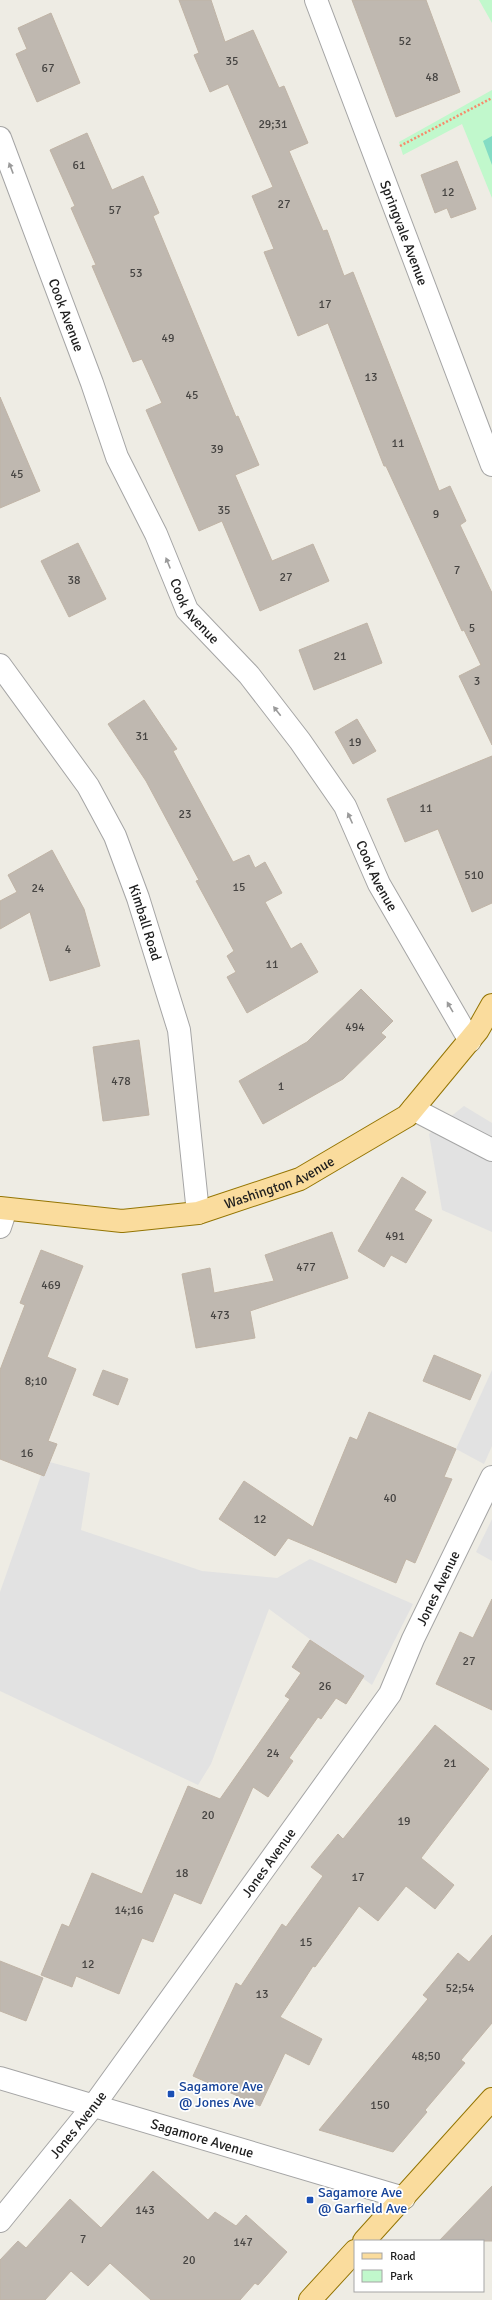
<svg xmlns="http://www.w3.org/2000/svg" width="492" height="2300" font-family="Signika,sans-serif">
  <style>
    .park { fill: #c1f8cc }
    .pitch { fill: #83dcc4 }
    .parking { fill: #e2e2e2 }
    .building { fill: #bfb8b0; stroke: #c0b4a6 }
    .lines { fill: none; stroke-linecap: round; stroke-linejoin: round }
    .minor-casing { stroke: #a5a5a5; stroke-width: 24 }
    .major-casing { stroke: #947503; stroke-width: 24 }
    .path { stroke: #f78a6c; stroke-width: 2.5; stroke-dasharray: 2 2; stroke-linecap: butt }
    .minor { stroke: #fff; stroke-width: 22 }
    .major { stroke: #fadc9d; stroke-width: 22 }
    .oneway { fill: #9a9a9a }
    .transit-dot { fill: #1a4fb4; stroke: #fff; stroke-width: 1.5 }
    .labels { text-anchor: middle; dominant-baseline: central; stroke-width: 3.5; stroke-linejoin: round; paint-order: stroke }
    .number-label { font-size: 12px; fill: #464442 }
    .street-label { font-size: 14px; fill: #1e1e1e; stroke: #fff }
    .transit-label { font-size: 14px; fill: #164399; stroke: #fff; text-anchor: start }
  </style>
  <rect width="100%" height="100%" fill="#eeece4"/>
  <!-- park -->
  <g class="park">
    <path d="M479,0H492V23Z"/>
    <path d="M492,90V198L462,124L403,155L399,142Z"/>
  </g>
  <!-- pitch -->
  <path class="pitch" d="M492,136V165L483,141Z"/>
  <!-- parking -->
  <g class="parking">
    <path d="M464,1106L492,1123V1232L442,1210L429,1134Z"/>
    <path d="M492,1370V1446L484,1464L456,1449Z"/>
    <path d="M46,1461L90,1473L81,1530L202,1571L277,1578L310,1559L413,1604L372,1685L269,1609L211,1764L198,1785L0,1691V1592Z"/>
    <path d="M492,1519V1561L476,1552Z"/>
  </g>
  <!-- building -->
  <g class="building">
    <path d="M179,0H211L225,42L253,30L279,88L284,86L308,143L289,151L323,231L327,230L344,276L353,272L439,491L450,486L466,521L460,525L492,593V745L459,676L481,665L464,630L462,631L386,466H384L328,323L298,336L264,252L274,249L252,196L273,187L228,84L210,92L194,55L199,53Z"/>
    <path d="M352,0H426L460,92L396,117Z"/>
    <path d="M51,13L80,83L37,102L16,54L27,49L18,28Z"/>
    <path d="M87,133L112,190L143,176L159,213L153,216L236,417L238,416L259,465L235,475L272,561L313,544L329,581L260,611L222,521L199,531L146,410L162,403L142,359L133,362L92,266L96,265L71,208L75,206L50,150Z"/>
    <path d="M457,161L476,209L451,218L447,208L435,213L421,175Z"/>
    <path d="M0,397L40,491L0,508Z"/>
    <path d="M78,543L106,599L69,617L41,561Z"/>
    <path d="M367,623L382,663L314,690L299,650Z"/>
    <path d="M144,700L177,749L173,751L233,862L249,855L255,868L265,862L282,893L265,902L291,949L301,943L318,972L247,1013L227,977L236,972L227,956L234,951L196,881L199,880L146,781L108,724Z"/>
    <path d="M357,719L376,751L353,764L335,732Z"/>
    <path d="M492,756V903L472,912L438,829L405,842L387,799Z"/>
    <path d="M52,850L84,909L100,966L50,981L30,912L0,929V901L17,892L8,875Z"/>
    <path d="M361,989L393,1021L381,1033L386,1037L343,1079L263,1124L239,1081L307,1042Z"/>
    <path d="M139,1040L149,1115L103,1121L93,1047Z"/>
    <path d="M402,1177L426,1192L414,1210L432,1220L406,1263L391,1255L384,1267L358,1251Z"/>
    <path d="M332,1232L348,1278L250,1311L255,1338L196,1348L182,1274L210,1268L214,1293L274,1281L265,1255Z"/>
    <path d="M41,1250L83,1266L47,1357L76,1369L48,1441L57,1444L44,1476L0,1459V1370L25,1305L20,1303Z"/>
    <path d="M434,1355L481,1375L470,1400L423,1381Z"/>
    <path d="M103,1370L128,1379L118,1405L93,1395Z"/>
    <path d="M369,1412L456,1449L444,1477L452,1479L415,1563L406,1559L396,1583L288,1538L275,1556L219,1519L244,1481L313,1527L350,1437L357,1440Z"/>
    <path d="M492,1599V1710L436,1684L460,1632L473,1638Z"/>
    <path d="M310,1640L364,1676L346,1704L336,1698L321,1719L318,1717L289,1758L293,1761L268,1797L253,1787L201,1904L174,1893L153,1942L142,1938L119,1994L76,1976L72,1987L41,1975L62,1924L69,1927L92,1873L142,1894L188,1786L220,1799L290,1699L285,1696L301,1673L292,1667Z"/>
    <path d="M435,1725L489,1769L421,1858L454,1885L435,1909L406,1886L378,1921L359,1906L315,1967L313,1966L280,2017L322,2039L309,2065L285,2053L260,2106L193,2076L236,1983L241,1986L282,1924L286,1927L323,1876L311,1867L338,1834L343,1839Z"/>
    <path d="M492,1935V2023L461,2060L465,2063L425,2110L427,2112L393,2152L319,2130L428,1999L423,1995L458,1953L469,1962Z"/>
    <path d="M0,1961L43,1978L26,2021L0,2011Z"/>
    <path d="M153,2171L208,2220L215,2212L236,2226L246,2215L287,2252L258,2285L255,2283L240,2300H151L110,2263L88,2286L71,2271L45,2300H0V2260L18,2241L26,2248L70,2199L101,2228Z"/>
    <path d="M492,2186V2241H439Z"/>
  </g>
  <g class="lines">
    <defs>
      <g id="minor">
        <path id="s1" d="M316,0L492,465"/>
        <path id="s2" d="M0,138L92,383L117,457L156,534L187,610L249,675L300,741L345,806L379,884L470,1041"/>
        <path id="s3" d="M0,665L88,786L115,836L138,898L179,1030L198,1213"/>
        <path d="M413,1109L492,1150"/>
        <path d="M0,1227L6,1209"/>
        <path id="s4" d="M0,2078L404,2198"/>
        <path id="s5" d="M0,2221L94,2105L390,1694L413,1639L492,1477"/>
      </g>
      <g id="major">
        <path id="s6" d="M0,1208L122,1221L198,1213L300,1179L407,1116L478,1030L492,1005"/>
        <path d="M364,2241L492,2099"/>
        <path d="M310,2300L355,2251"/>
      </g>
    </defs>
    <!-- minor casing -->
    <use href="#minor" class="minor-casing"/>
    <!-- major casing -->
    <use href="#major" class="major-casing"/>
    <!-- path -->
    <path class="path" d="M400,146L492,98"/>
    <!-- minor -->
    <use href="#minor" class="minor"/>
    <!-- major -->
    <use href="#major" class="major"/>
  </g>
  <!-- one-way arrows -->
  <defs><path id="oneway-solid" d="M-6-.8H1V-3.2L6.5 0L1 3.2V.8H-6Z"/></defs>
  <g class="oneway">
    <use href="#oneway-solid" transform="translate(11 168) rotate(-111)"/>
    <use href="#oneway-solid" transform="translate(168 563) rotate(-112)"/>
    <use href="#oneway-solid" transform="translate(277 711) rotate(-128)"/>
    <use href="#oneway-solid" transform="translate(350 818) rotate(-114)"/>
    <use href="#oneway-solid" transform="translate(450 1007) rotate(-120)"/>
  </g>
  <!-- markers -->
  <g class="transit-dot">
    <rect x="167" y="2090" width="8" height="8" rx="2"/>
    <rect x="306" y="2196" width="8" height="8" rx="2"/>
  </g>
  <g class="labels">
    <!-- number labels -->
    <g class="number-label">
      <text x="405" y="41">52</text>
      <text x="232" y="61">35</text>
      <text x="48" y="68">67</text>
      <text x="432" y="77">48</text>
      <text x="273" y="124">29;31</text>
      <text x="79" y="165">61</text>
      <text x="448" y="192">12</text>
      <text x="284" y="204">27</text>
      <text x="115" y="210">57</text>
      <text x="136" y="273">53</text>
      <text x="325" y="304">17</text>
      <text x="168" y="338">49</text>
      <text x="371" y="377">13</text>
      <text x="192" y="395">45</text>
      <text x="398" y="443">11</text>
      <text x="217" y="449">39</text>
      <text x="17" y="474">45</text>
      <text x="224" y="510">35</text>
      <text x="436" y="514">9</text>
      <text x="457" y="570">7</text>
      <text x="286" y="577">27</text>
      <text x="74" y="580">38</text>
      <text x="472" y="628">5</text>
      <text x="340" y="656">21</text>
      <text x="477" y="681">3</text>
      <text x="142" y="736">31</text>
      <text x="355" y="742">19</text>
      <text x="426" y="808">11</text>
      <text x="185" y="814">23</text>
      <text x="474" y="875">510</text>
      <text x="239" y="887">15</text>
      <text x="38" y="888">24</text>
      <text x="68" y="949">4</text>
      <text x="272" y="964">11</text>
      <text x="355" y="1027">494</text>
      <text x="121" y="1081">478</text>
      <text x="281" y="1086">1</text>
      <text x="395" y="1236">491</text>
      <text x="306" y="1267">477</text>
      <text x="51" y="1285">469</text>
      <text x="220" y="1315">473</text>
      <text x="36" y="1381">8;10</text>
      <text x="27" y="1453">16</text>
      <text x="390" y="1498">40</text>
      <text x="260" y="1519">12</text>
      <text x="469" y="1661">27</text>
      <text x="325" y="1686">26</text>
      <text x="273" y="1753">24</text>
      <text x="450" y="1763">21</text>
      <text x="208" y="1815">20</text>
      <text x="404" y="1821">19</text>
      <text x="182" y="1873">18</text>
      <text x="358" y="1877">17</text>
      <text x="129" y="1910">14;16</text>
      <text x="306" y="1942">15</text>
      <text x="88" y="1964">12</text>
      <text x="460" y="1988">52;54</text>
      <text x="262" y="1994">13</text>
      <text x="426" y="2056">48;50</text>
      <text x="380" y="2105">150</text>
      <text x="145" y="2210">143</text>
      <text x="83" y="2239">7</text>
      <text x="243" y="2242">147</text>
      <text x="189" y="2260">20</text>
    </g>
    <!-- street labels -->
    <g class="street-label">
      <text stroke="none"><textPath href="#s1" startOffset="249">Springvale Avenue</textPath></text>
      <text stroke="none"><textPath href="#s2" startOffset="189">Cook Avenue</textPath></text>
      <text stroke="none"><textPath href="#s2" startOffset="513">Cook Avenue</textPath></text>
      <text stroke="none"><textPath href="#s2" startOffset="837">Cook Avenue</textPath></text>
      <text stroke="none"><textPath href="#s3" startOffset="298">Kimball Road</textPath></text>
      <text stroke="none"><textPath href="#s6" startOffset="286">Washington Avenue</textPath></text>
      <text stroke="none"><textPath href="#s5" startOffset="772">Jones Avenue</textPath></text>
      <text stroke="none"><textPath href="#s5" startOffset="448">Jones Avenue</textPath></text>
      <text stroke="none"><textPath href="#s5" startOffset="124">Jones Avenue</textPath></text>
      <text stroke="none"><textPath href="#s4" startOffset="211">Sagamore Avenue</textPath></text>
    </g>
    <!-- transit labels -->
    <g class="transit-label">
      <text x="179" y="2086">Sagamore Ave<tspan x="179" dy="16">@ Jones Ave</tspan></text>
      <text x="318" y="2192">Sagamore Ave<tspan x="318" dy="16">@ Garfield Ave</tspan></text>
    </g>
  </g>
  <!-- legend -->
  <rect x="354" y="2240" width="130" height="52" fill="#ffffff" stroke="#a5a5a5"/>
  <rect x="362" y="2253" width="20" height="6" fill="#fadc9d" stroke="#a5a5a5"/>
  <text x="390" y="2260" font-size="12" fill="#1e1e1e">Road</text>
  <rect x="362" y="2270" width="20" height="12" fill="#c1f8cc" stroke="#a5a5a5"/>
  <text x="390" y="2280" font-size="12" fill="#1e1e1e">Park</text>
</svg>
